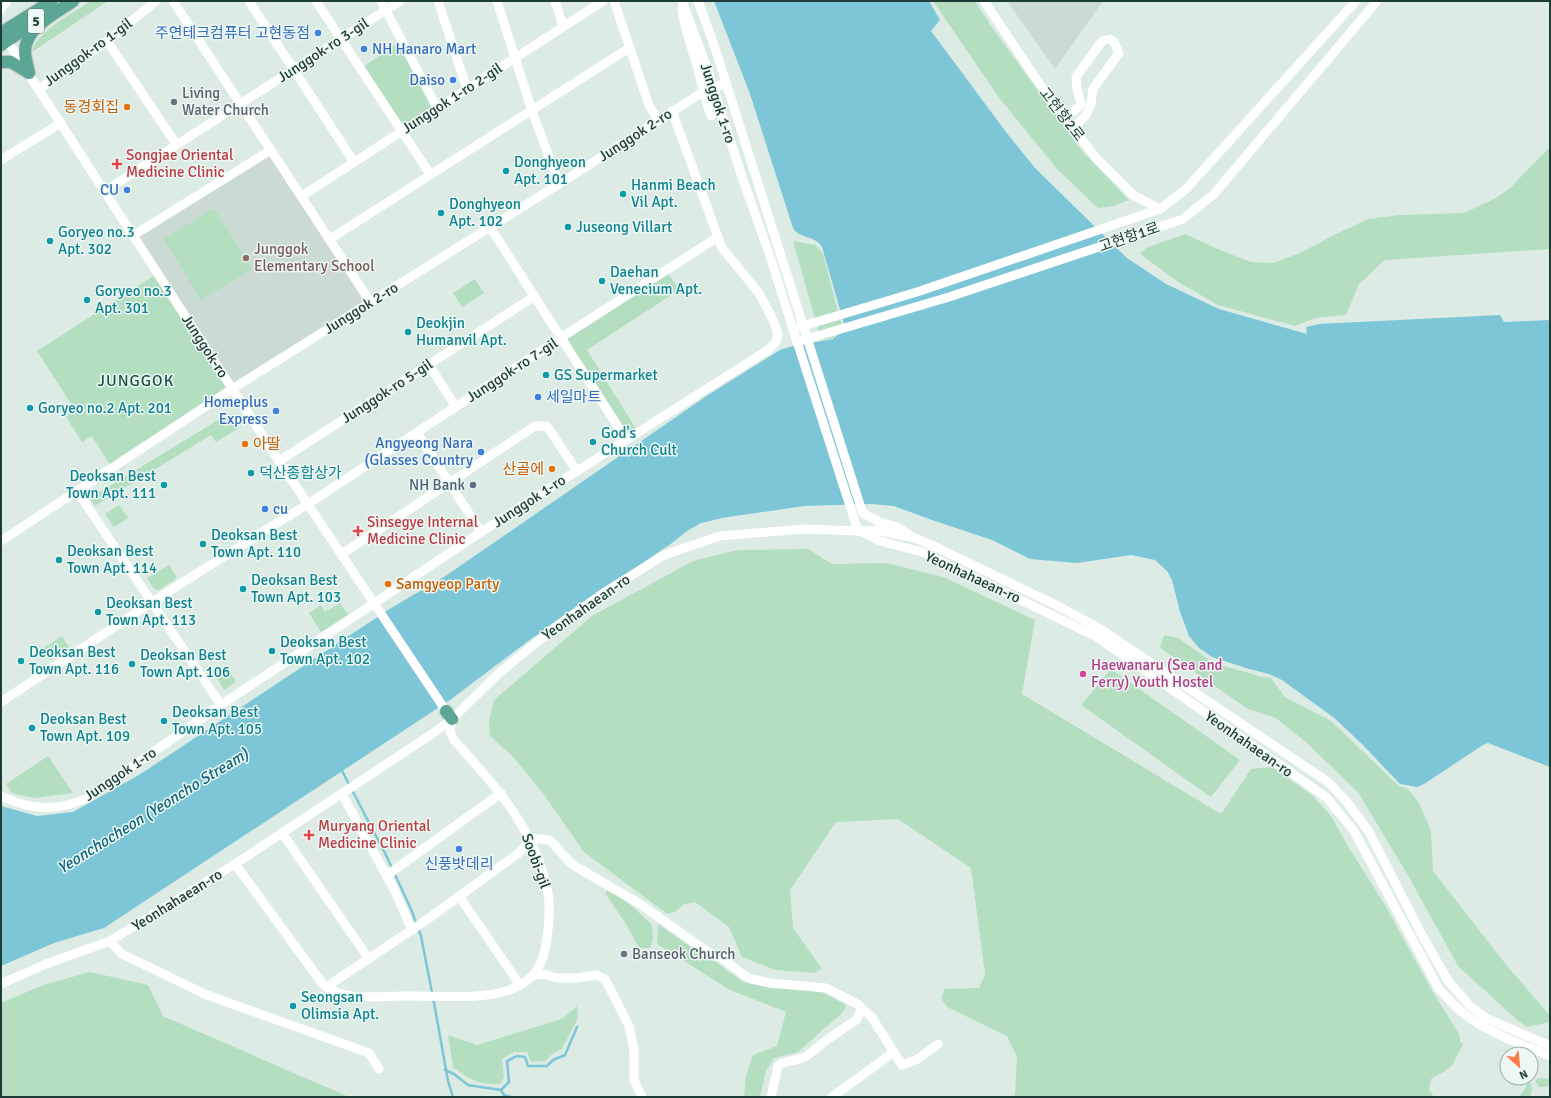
<svg xmlns="http://www.w3.org/2000/svg" width="1551" height="1098" font-family="Signika,'Noto Sans KR',sans-serif">
  <style>
    .built { fill: #cbdbd4 }
    .green { fill: #b3dfc0 }
    .water { fill: #7dc6d7 }
    .lines { fill: none; stroke-linecap: round; stroke-linejoin: round }
    .stream { stroke: #7dc6d7; stroke-width: 2.5 }
    .major-casing { stroke: #c0c8c6; stroke-width: 14 }
    .minor { stroke: #fff; stroke-width: 9 }
    .major { stroke: #5ca696; stroke-width: 12 }
    .shop-dot { fill: #3f7fe0; stroke: #edf7f3; stroke-width: 1.5 }
    .worship-dot { fill: #6b7280; stroke: #edf7f3; stroke-width: 1.5 }
    .food-dot { fill: #e8710a; stroke: #edf7f3; stroke-width: 1.5 }
    .health-dot { fill: #e0444e; stroke: #edf7f3; stroke-width: 1.5 }
    .culture-dot { fill: #0f9aa8; stroke: #edf7f3; stroke-width: 1.5 }
    .education-dot { fill: #8d6e63; stroke: #edf7f3; stroke-width: 1.5 }
    .service-dot { fill: #5c6f8a; stroke: #edf7f3; stroke-width: 1.5 }
    .hotel-dot { fill: #d1479c; stroke: #edf7f3; stroke-width: 1.5 }
    .labels { text-anchor: middle; dominant-baseline: central; stroke-width: 3; stroke-linejoin: round; paint-order: stroke }
    .shield { fill: #edf7f3; stroke: #5b746e; stroke-width: 1 }
    .shield-label { font-size: 14px; font-weight: bold; fill: #1d3c35 }
    .shop-label { font-size: 15px; fill: #366cbe; stroke: #edf7f3; text-anchor: end }
    .street-label { font-size: 15px; fill: #1d3c35; stroke: #edf7f3 }
    .worship-label { font-size: 15px; fill: #5b616d; stroke: #edf7f3; text-anchor: start }
    .food-label { font-size: 15px; fill: #c56008; stroke: #edf7f3; text-anchor: end }
    .health-label { font-size: 15px; fill: #be3a42; stroke: #edf7f3; text-anchor: start }
    .culture-label { font-size: 15px; fill: #0d838f; stroke: #edf7f3; text-anchor: start }
    .education-label { font-size: 15px; fill: #785e54; stroke: #edf7f3; text-anchor: start }
    .service-label { font-size: 15px; fill: #4e5e75; stroke: #edf7f3; text-anchor: end }
    .hotel-label { font-size: 15px; fill: #b23c85; stroke: #edf7f3; text-anchor: start }
    .neighbourhood-label { font-size: 16px; letter-spacing: 1px; fill: #175044; stroke: #edf7f3 }
    .water-label { font-size: 16px; font-style: italic; fill: #11677d; stroke: #edf7f3 }
  </style>
  <rect width="100%" height="100%" fill="#ddebe5"/>
  <!-- built -->
  <g class="built">
    <path d="M1007,1H1103L1055,69Z"/>
    <path d="M271,150L371,303L232,389L134,235Z"/>
  </g>
  <!-- green -->
  <g class="green">
    <path d="M91,1H108L32,52C37,31 73,13 91,1Z"/>
    <path d="M933,1H975L991,26L1082,151L1129,200L1114,206L1098,208L1058,170L1000,99Z"/>
    <path d="M402,40L437,108L401,132L360,69Z"/>
    <path d="M1550,147V249L1385,260L1359,284L1346,315L1315,318L1295,326L1218,305L1178,282L1140,254L1146,248L1185,234L1220,250L1251,262L1273,263L1300,253L1332,236L1368,219L1400,215L1464,213L1496,198L1510,188Z"/>
    <path d="M214,208L252,269L201,300L164,239Z"/>
    <path d="M793,241L816,245L823,254L842,327L833,338L821,340Z"/>
    <path d="M666,270L679,290L587,350L638,432L626,439L562,337Z"/>
    <path d="M158,273L232,389L112,468L92,436L82,442L66,417L75,410L37,351Z"/>
    <path d="M475,279L484,293L462,307L453,293Z"/>
    <path d="M223,417L233,419L239,428L216,442L211,435L95,506L90,498Z"/>
    <path d="M119,505L128,518L114,527L105,514Z"/>
    <path d="M808,549L832,564L887,563L943,577L1035,620L1022,694L1221,814L1251,769L1272,767L1312,795L1331,816L1349,848L1385,905L1431,989L1459,1034L1460,1042L1463,1044C1460,1050 1457,1056 1454,1062C1451,1070 1438,1074 1431,1079L1429,1089L1434,1097H1010L1015,1095L1017,1057L1007,1036L947,1007L941,998L945,989L979,988L985,974L971,868L898,819L836,822L790,890L793,928L822,969L814,973L776,970L742,957L729,927L695,902L684,904L675,912L667,914L584,852L542,792L514,758L490,736L489,721L494,700L592,616L693,561L738,550Z"/>
    <path d="M169,565L177,578L159,590L154,589L147,578Z"/>
    <path d="M340,603L348,615L321,632L309,613L321,605L325,612Z"/>
    <path d="M1164,635L1178,638L1214,663L1259,676L1271,678L1285,697L1331,721L1399,786L1408,789L1419,803L1431,831L1433,871L1504,962L1550,1016V1022L1527,1027L1517,1020L1458,966L1406,872L1358,792L1308,744L1276,718L1248,709L1160,648Z"/>
    <path d="M62,636L69,647L50,660L42,649Z"/>
    <path d="M1111,669L1240,760L1211,797L1081,705Z"/>
    <path d="M229,671L236,682L224,690L217,678Z"/>
    <path d="M48,756L73,793L34,798L12,793L6,784Z"/>
    <path d="M609,889L632,906L652,925L653,939L650,948H639L626,924L605,893Z"/>
    <path d="M658,924L705,957L716,962L743,982L770,988L820,991L846,1005L844,1011L798,1052L774,1058L766,1071L760,1097H744L746,1076L753,1055L777,1046L786,1012L730,990L657,944Z"/>
    <path d="M90,972L148,985L163,1016L349,1097H1V1003L43,985Z"/>
    <path d="M577,1006L578,1018L562,1049L551,1055L545,1061L531,1062L527,1052H514L502,1059L504,1077L500,1084C479,1085 470,1080 453,1067L448,1035L477,1045L562,1019Z"/>
    <path d="M1528,1078C1532,1085 1533,1090 1530,1097H1518C1525,1091 1527,1087 1528,1078Z"/>
    <path d="M1539,1078L1550,1079V1085L1545,1087H1539L1535,1081Z"/>
  </g>
  <!-- water -->
  <path class="water" d="M714,1H929L940,20L931,31L1006,132L1035,168L1127,258L1166,284L1219,309L1307,334L1306,327L1319,324L1500,315L1504,322L1550,320V767L1488,743L1483,745L1424,784L1417,787L1400,784L1362,744L1333,717L1282,680L1269,674L1249,669L1212,657L1199,648L1189,636L1180,612L1172,580L1167,571L1155,560L1131,555L1077,563L1030,559L992,540L932,520L894,506L871,504L804,506L722,518L701,523L687,531L672,543L531,639L450,700L104,928L54,943L1,966V806L37,816L73,812L139,775L388,610L447,575L708,395L780,350L793,346L833,339L842,331L844,326L843,320L822,247C815,235 799,239 793,228L750,94Z"/>
  <g class="lines">
    <!-- stream -->
    <g class="stream">
      <path d="M341,769L385,853L411,909L421,936L435,1008L448,1081L453,1097"/>
      <path d="M445,1070L454,1074L468,1085L501,1090L509,1082L507,1061L517,1056L525,1057L528,1066H547L553,1060L565,1055L577,1027"/>
      <path d="M501,1090L504,1095L511,1097"/>
    </g>
    <defs>
      <g id="major">
        <path d="M1,33L52,1"/>
        <path d="M1,45L38,20"/>
        <path d="M1,62H11L29,73"/>
        <path d="M29,73C28,66 25,58 25,52C25,27 56,13 73,1"/>
        <path d="M446,711L452,719"/>
      </g>
    </defs>
    <!-- major casing -->
    <use href="#major" class="major-casing"/>
    <!-- minor -->
    <g class="minor">
      <path d="M173,1L371,303"/>
      <path d="M249,1L354,162"/>
      <path d="M316,1L430,174"/>
      <path d="M381,1L437,108"/>
      <path d="M438,1L467,89"/>
      <path d="M497,1L532,111L559,184"/>
      <path d="M555,1L563,26"/>
      <path d="M614,1L649,105L658,120"/>
      <path d="M682,1L707,68L742,177L770,256L793,329L858,531"/>
      <path d="M698,1L715,48L862,511L864,514L880,522L897,527L910,535"/>
      <path d="M984,1L1045,92L1096,158L1133,195L1160,209"/>
      <path d="M682,8C684,28 691,46 697,65C701,83 705,99 711,116"/>
      <path d="M1,9L7,1"/>
      <path d="M4,36L279,461L446,711"/>
      <path d="M107,41L176,144"/>
      <path d="M39,89L107,41L156,1"/>
      <path d="M1065,117L1079,107L1081,103L1077,89L1076,77L1102,41L1110,39L1114,42L1119,53L1093,89L1091,104L1086,115L1073,128"/>
      <path d="M1,160L61,123"/>
      <path d="M105,191L400,1"/>
      <path d="M302,196L603,1"/>
      <path d="M490,227L626,439"/>
      <path d="M134,235L271,150"/>
      <path d="M330,239L629,48"/>
      <path d="M793,329L917,292L1160,209L1186,189L1356,1"/>
      <path d="M797,342L949,297L1183,219L1214,194L1377,1"/>
      <path d="M429,365L456,407"/>
      <path d="M417,433L481,532"/>
      <path d="M279,461L535,296"/>
      <path d="M77,491L221,705"/>
      <path d="M860,531L880,541L922,552L1097,637L1326,797L1354,831L1439,989C1448,998 1458,1010 1468,1017C1493,1034 1522,1045 1550,1056"/>
      <path d="M1,541L232,389L559,184L703,92L726,83"/>
      <path d="M342,554L535,426H547L576,470"/>
      <path d="M1,702L152,602L264,531L308,504L562,337L718,237"/>
      <path d="M342,794L394,889L412,930"/>
      <path d="M1,796C31,810 57,812 87,798L221,705L481,532L768,350L776,342L778,333L773,320L759,293L722,248L672,111"/>
      <path d="M282,833L369,959"/>
      <path d="M235,864L322,983C339,1002 380,996 403,996C435,995 482,1001 512,989C536,980 544,962 547,938C549,922 551,904 547,889C535,829 494,784 454,740L450,732L452,719"/>
      <path d="M386,876L501,793"/>
      <path d="M459,896L520,985"/>
      <path d="M110,941L122,954L207,995L369,1053L379,1069"/>
      <path d="M533,975L544,974L556,978H578L596,975L605,979L629,1026L634,1050V1080L642,1097"/>
      <path d="M1,984L46,964L110,941L235,864L435,732L452,719L498,674L554,628L605,592L664,555L720,536L804,529L858,531L876,530L915,538L938,548L1056,605L1102,630L1328,782L1347,802L1369,832L1423,937L1448,981L1470,1006L1486,1018L1550,1046"/>
      <path d="M326,987L425,921L520,852L527,844L530,838L550,840L567,859L573,865L640,904L708,952L722,958L740,972L749,978L770,983L826,988L859,1005L862,1009L856,1020L828,1039L808,1055L803,1058L782,1063L778,1066L771,1097"/>
      <path d="M862,1009L871,1016L902,1065L918,1059L938,1044"/>
      <path d="M832,1097L894,1052"/>
    </g>
    <!-- major -->
    <use href="#major" class="major"/>
  </g>
  <!-- markers -->
  <g class="shop-dot">
    <circle cx="318" cy="33" r="4"/>
    <circle cx="364" cy="49" r="4"/>
    <circle cx="453" cy="80" r="4"/>
    <circle cx="127" cy="190" r="4"/>
    <circle cx="538" cy="397" r="4"/>
    <circle cx="276" cy="411" r="4"/>
    <circle cx="481" cy="452" r="4"/>
    <circle cx="265" cy="509" r="4"/>
    <circle cx="459" cy="849" r="4"/>
  </g>
  <g class="worship-dot">
    <circle cx="174" cy="102" r="4"/>
    <circle cx="624" cy="954" r="4"/>
  </g>
  <g class="food-dot">
    <circle cx="127" cy="107" r="4"/>
    <circle cx="245" cy="444" r="4"/>
    <circle cx="552" cy="469" r="4"/>
    <circle cx="388" cy="584" r="4"/>
  </g>
  <g class="health-dot">
    <path d="M115 158h4v4h4v4h-4v4h-4v-4h-4v-4h4z"/>
    <path d="M356 525h4v4h4v4h-4v4h-4v-4h-4v-4h4z"/>
    <path d="M307 829h4v4h4v4h-4v4h-4v-4h-4v-4h4z"/>
  </g>
  <g class="culture-dot">
    <circle cx="506" cy="171" r="4"/>
    <circle cx="623" cy="194" r="4"/>
    <circle cx="441" cy="213" r="4"/>
    <circle cx="568" cy="227" r="4"/>
    <circle cx="50" cy="241" r="4"/>
    <circle cx="602" cy="281" r="4"/>
    <circle cx="87" cy="300" r="4"/>
    <circle cx="408" cy="332" r="4"/>
    <circle cx="546" cy="375" r="4"/>
    <circle cx="30" cy="408" r="4"/>
    <circle cx="593" cy="442" r="4"/>
    <circle cx="251" cy="473" r="4"/>
    <circle cx="164" cy="485" r="4"/>
    <circle cx="203" cy="544" r="4"/>
    <circle cx="59" cy="560" r="4"/>
    <circle cx="243" cy="589" r="4"/>
    <circle cx="98" cy="612" r="4"/>
    <circle cx="272" cy="651" r="4"/>
    <circle cx="21" cy="661" r="4"/>
    <circle cx="132" cy="664" r="4"/>
    <circle cx="164" cy="721" r="4"/>
    <circle cx="32" cy="728" r="4"/>
    <circle cx="293" cy="1006" r="4"/>
  </g>
  <circle class="education-dot" cx="246" cy="258" r="4"/>
  <circle class="service-dot" cx="473" cy="485" r="4"/>
  <circle class="hotel-dot" cx="1083" cy="674" r="4"/>
  <g class="labels">
    <!-- shield labels -->
    <rect class="shield" x="28" y="9" width="16" height="24" rx="3"/>
    <g class="shield-label">
      <text x="36" y="21">5</text>
    </g>
    <!-- shop labels -->
    <g class="shop-label">
      <text x="310" y="33">주연테크컴퓨터 고현동점</text>
      <text x="372" y="49" text-anchor="start">NH Hanaro Mart</text>
      <text x="445" y="80">Daiso</text>
      <text x="119" y="190">CU</text>
      <text x="546" y="397" text-anchor="start">세일마트</text>
      <text x="268" y="402">Homeplus<tspan x="268" dy="17">Express</tspan></text>
      <text x="473" y="443">Angyeong Nara<tspan x="473" dy="17">(Glasses Country</tspan></text>
      <text x="273" y="509" text-anchor="start">cu</text>
      <text x="459" y="864" text-anchor="middle">신풍밧데리</text>
    </g>
    <!-- street labels -->
    <g class="street-label">
      <text transform="translate(323 50) rotate(-33)">Junggok-ro 3-gil</text>
      <text transform="translate(88 52) rotate(-36)">Junggok-ro 1-gil</text>
      <text transform="translate(452 98) rotate(-33)">Junggok 1-ro 2-gil</text>
      <text transform="translate(718 103) rotate(72)">Junggok 1-ro</text>
      <text transform="translate(1062 114) rotate(52)">고현항2로</text>
      <text transform="translate(635 135) rotate(-33)">Junggok 2-ro</text>
      <text transform="translate(1129 237) rotate(-19)">고현항1로</text>
      <text transform="translate(361 308) rotate(-32)">Junggok 2-ro</text>
      <text transform="translate(205 346) rotate(57)">Junggok-ro</text>
      <text transform="translate(512 370) rotate(-33)">Junggok-ro 7-gil</text>
      <text transform="translate(387 391) rotate(-33)">Junggok-ro 5-gil</text>
      <text transform="translate(529 501) rotate(-33)">Junggok 1-ro</text>
      <text transform="translate(973 577) rotate(25)">Yeonhahaean-ro</text>
      <text transform="translate(586 607) rotate(-35)">Yeonhahaean-ro</text>
      <text transform="translate(1249 744) rotate(35)">Yeonhahaean-ro</text>
      <text transform="translate(120 774) rotate(-34)">Junggok 1-ro</text>
      <text transform="translate(536 861) rotate(70)">Soobi-gil</text>
      <text transform="translate(177 900) rotate(-32)">Yeonhahaean-ro</text>
    </g>
    <!-- worship labels -->
    <g class="worship-label">
      <text x="182" y="93">Living<tspan x="182" dy="17">Water Church</tspan></text>
      <text x="632" y="954">Banseok Church</text>
    </g>
    <!-- food labels -->
    <g class="food-label">
      <text x="119" y="107">동경회집</text>
      <text x="253" y="444" text-anchor="start">아딸</text>
      <text x="544" y="469">산골에</text>
      <text x="396" y="584" text-anchor="start">Samgyeop Party</text>
    </g>
    <!-- health labels -->
    <g class="health-label">
      <text x="126" y="155">Songjae Oriental<tspan x="126" dy="17">Medicine Clinic</tspan></text>
      <text x="367" y="522">Sinsegye Internal<tspan x="367" dy="17">Medicine Clinic</tspan></text>
      <text x="318" y="826">Muryang Oriental<tspan x="318" dy="17">Medicine Clinic</tspan></text>
    </g>
    <!-- culture labels -->
    <g class="culture-label">
      <text x="514" y="162">Donghyeon<tspan x="514" dy="17">Apt. 101</tspan></text>
      <text x="631" y="185">Hanmi Beach<tspan x="631" dy="17">Vil Apt.</tspan></text>
      <text x="449" y="204">Donghyeon<tspan x="449" dy="17">Apt. 102</tspan></text>
      <text x="576" y="227">Juseong Villart</text>
      <text x="58" y="232">Goryeo no.3<tspan x="58" dy="17">Apt. 302</tspan></text>
      <text x="610" y="272">Daehan<tspan x="610" dy="17">Venecium Apt.</tspan></text>
      <text x="95" y="291">Goryeo no.3<tspan x="95" dy="17">Apt. 301</tspan></text>
      <text x="416" y="323">Deokjin<tspan x="416" dy="17">Humanvil Apt.</tspan></text>
      <text x="554" y="375">GS Supermarket</text>
      <text x="38" y="408">Goryeo no.2 Apt. 201</text>
      <text x="601" y="433">God's<tspan x="601" dy="17">Church Cult</tspan></text>
      <text x="259" y="473">덕산종합상가</text>
      <text x="156" y="476" text-anchor="end">Deoksan Best<tspan x="156" dy="17">Town Apt. 111</tspan></text>
      <text x="211" y="535">Deoksan Best<tspan x="211" dy="17">Town Apt. 110</tspan></text>
      <text x="67" y="551">Deoksan Best<tspan x="67" dy="17">Town Apt. 114</tspan></text>
      <text x="251" y="580">Deoksan Best<tspan x="251" dy="17">Town Apt. 103</tspan></text>
      <text x="106" y="603">Deoksan Best<tspan x="106" dy="17">Town Apt. 113</tspan></text>
      <text x="280" y="642">Deoksan Best<tspan x="280" dy="17">Town Apt. 102</tspan></text>
      <text x="29" y="652">Deoksan Best<tspan x="29" dy="17">Town Apt. 116</tspan></text>
      <text x="140" y="655">Deoksan Best<tspan x="140" dy="17">Town Apt. 106</tspan></text>
      <text x="172" y="712">Deoksan Best<tspan x="172" dy="17">Town Apt. 105</tspan></text>
      <text x="40" y="719">Deoksan Best<tspan x="40" dy="17">Town Apt. 109</tspan></text>
      <text x="301" y="997">Seongsan<tspan x="301" dy="17">Olimsia Apt.</tspan></text>
    </g>
    <!-- education labels -->
    <g class="education-label">
      <text x="254" y="249">Junggok<tspan x="254" dy="17">Elementary School</tspan></text>
    </g>
    <!-- service labels -->
    <g class="service-label">
      <text x="465" y="485">NH Bank</text>
    </g>
    <!-- hotel labels -->
    <g class="hotel-label">
      <text x="1091" y="665">Haewanaru (Sea and<tspan x="1091" dy="17">Ferry) Youth Hostel</tspan></text>
    </g>
    <!-- neighbourhood labels -->
    <g class="neighbourhood-label">
      <text x="136" y="381">JUNGGOK</text>
    </g>
    <!-- water labels -->
    <g class="water-label">
      <text transform="translate(153 811) rotate(-32)">Yeonchocheon (Yeoncho Stream)</text>
    </g>
  </g>
  <!-- border -->
  <rect width="1551" height="1098" fill="none" stroke="#1d3c35" stroke-width="4"/>
  <!-- north arrow -->
  <g transform="translate(1519 1066) rotate(153)"><circle r="19" fill="#edf7f3" stroke="#9aaca7"/>
  <path d="M0-3L7 15L0 10L-7 15Z" fill="#ff7b47"/>
  <text y="-6" font-size="11" font-weight="bold" text-anchor="middle" fill="#1d3c35">N</text>
  </g>
</svg>
